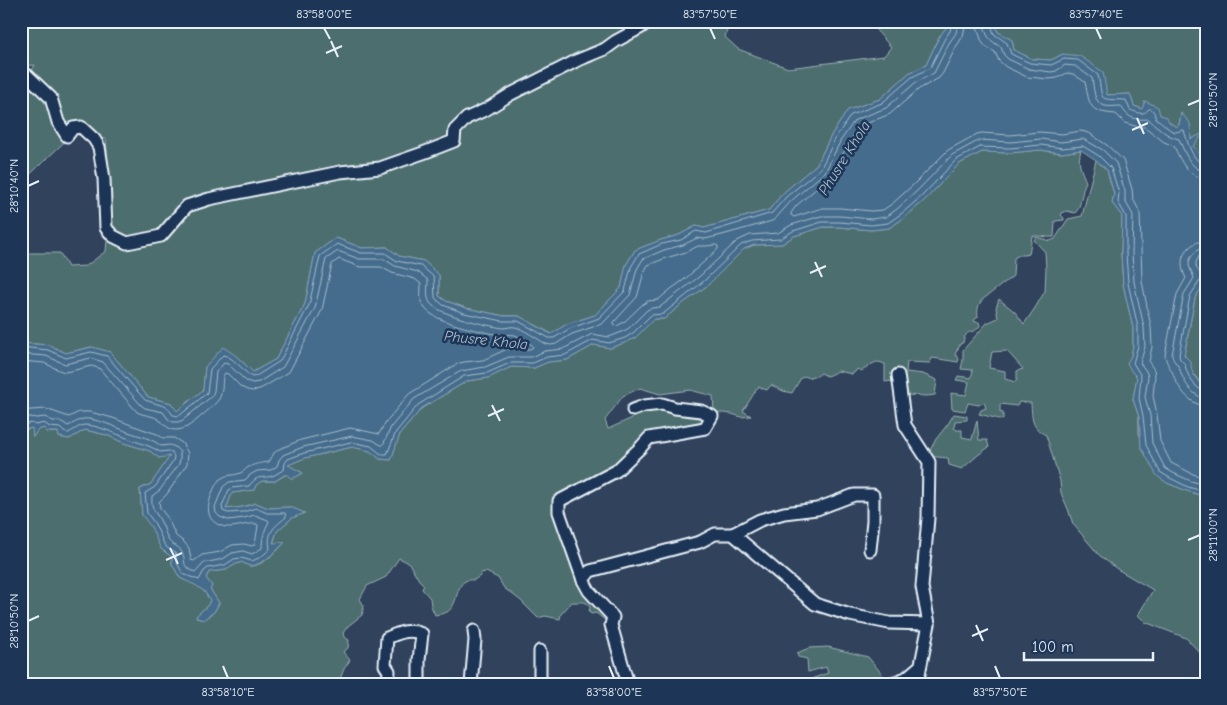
<svg xmlns="http://www.w3.org/2000/svg" width="1227" height="705" font-family="'Comic Neue',sans-serif">
  <style>
    .green { fill: #4d6e6e; stroke: #9ab0b3; fill-rule: evenodd }
    .water { fill: #446c8c; stroke: #86a1b7 }
    .lines { fill: none; stroke-linecap: round; stroke-linejoin: round }
    .shore { stroke: #a6bccd; stroke-width: 1 }
    .minor-casing { stroke: #e8f1f8; stroke-width: 15 }
    .minor { stroke: #1d3557; stroke-width: 11 }
    .ticks { fill: none; stroke: #e8f1f8; stroke-width: 2 }
    .labels { text-anchor: middle; dominant-baseline: central; stroke-width: 5; stroke-linejoin: round; paint-order: stroke }
    .water-label { font-size: 15px; font-style: italic; fill: #afc2d2; stroke: #1d3557 }
    .neatline { fill: none; stroke: #e8f1f8; stroke-width: 2 }
    .ticks-label { font-size: 12px; text-anchor: middle; fill: #e8f1f8 }
  </style>
  <rect width="100%" height="100%" fill="#31425d"/>
  <filter id="ink" filterUnits="userSpaceOnUse"><feTurbulence type="fractalNoise" baseFrequency=".02" numOctaves="2"/><feDisplacementMap in="SourceGraphic" scale="10" xChannelSelector="R" yChannelSelector="G"/><feConvolveMatrix kernelMatrix="1 2 1 2 8 2 1 2 1" color-interpolation-filters="sRGB"/></filter>
  <g filter="url(#ink)">
    <!-- green -->
    <g class="green">
      <path d="M21,21H730L725,37L738,49L788,68L884,56L891,47L868,21H947L946,28L939,37L926,65L909,73L880,99L848,110L832,134L817,164L783,193L769,210L704,228L696,226L679,235L661,240L635,250L626,265L621,288L595,315L567,324L552,334L519,316H504L466,308L446,301L439,296V275L424,261L399,256L387,247L362,248L336,238L315,253L305,304L276,359L253,372L235,355L205,367L203,390L176,412L171,403L148,397L110,352L91,347L66,353L49,345L21,343V252L26,253H60L68,267L86,266L106,251L111,199L106,139L73,134L25,179L21,181V91L35,65L21,66Z"/>
      <path d="M994,21H1206V177L1203,159L1193,146L1203,134L1191,139L1181,113L1179,125L1176,127L1160,115L1145,101L1143,109L1134,106L1130,94L1106,95L1063,54L1051,60L1032,59L1014,50L1012,40L998,32Z"/>
      <path d="M1040,150L1062,153L1081,150C1077,164 1081,169 1086,182C1081,190 1082,207 1075,213L1067,211L1063,212L1061,215L1064,218V220L1055,221L1054,237C1046,238 1040,235 1032,236L1029,254L1024,255H1019L1014,258L1013,276L982,300C978,306 977,310 978,317L974,320L975,322H979L980,326C972,336 966,327 963,343H961L955,354L959,359L958,362L932,358L930,363L907,362L906,372L923,374L937,380L935,395L927,396L903,395L900,375L896,374V379L892,381L885,382V364C882,363 880,362 877,362C872,363 866,369 861,371L859,369L856,370L855,372L852,374L838,371L827,376L821,373C818,376 815,377 812,376L809,378L805,376L801,378L792,393L783,391L771,385L767,390L758,387L743,411L751,416L741,417L732,414L714,412L713,396L690,390L660,394L640,388L623,396L605,420L608,429L641,414L661,408L683,415H697L705,419L699,427L671,430L648,436L610,472L569,494L555,498L566,544L579,579L582,585L603,611L610,625L609,627L610,641L605,631L606,626L608,625L606,621L596,613L591,614L589,612L590,607C585,599 580,603 572,602L561,614L560,619L545,616L538,618L520,600L504,588L498,578L486,572L481,573L480,576L474,580C453,577 461,604 447,612C444,614 439,614 435,615L431,606L430,598L422,589L424,585L419,580L409,563L399,558L386,577L367,586L360,599L364,606L362,615L348,626L343,633L344,637L349,640L348,648L343,652L350,660L344,669L339,682L336,684H21V437L23,436V430L33,428V436L38,430L44,428L47,432H58L59,437L69,439L85,430L107,435L124,443L150,451L159,458L171,455L151,484L140,489L142,515L151,526L161,549L172,557V564L180,578L195,584L204,591L210,600L208,605L196,616L197,618L203,620L214,612L219,603L210,589L212,586L206,578L209,572L226,570L236,564L242,562C245,564 247,565 250,566C261,567 278,551 284,543L273,544L277,531L292,518L304,513L290,507L268,508L256,503L243,507L226,509L232,493L254,490L256,485L262,481H275L287,474L292,479L303,473L287,465L305,458L352,447L370,451L380,459L391,460L400,434L422,408L467,381L488,378L511,367L534,368L548,362L567,360L594,345L610,348L627,342L636,337L654,319H664L682,304L696,294L708,285L744,249L754,245L782,244L794,236L823,227H839L871,230L889,228L904,218L925,200L959,164L982,152L1010,153Z"/>
      <path d="M1096,160L1107,170L1114,194L1112,203L1122,216L1121,254L1123,284L1133,328V346L1131,356L1132,372L1137,377L1133,399L1139,417V434L1167,483L1187,491L1206,497V659L1186,638L1145,622L1138,615L1153,590L1117,569L1099,555L1073,524L1068,509L1061,493L1060,481L1046,435C1031,428 1032,418 1031,403L1019,402L1017,406L1000,404V412L1003,413V420L979,414L981,410L986,408L984,402L979,405L968,403L965,411L952,409L951,393L966,395L969,382L956,380L958,376L971,378L973,370L961,369L963,360V350L987,323L998,318L996,308L999,299L1015,312L1024,324L1035,308L1045,291L1046,268L1045,252L1034,240L1036,237L1050,241L1055,239L1068,219L1082,216ZM1007,351L1023,369L1017,371V380L1015,382L1005,379V371L989,368L992,352Z"/>
      <path d="M1206,255V389L1194,375L1184,356L1195,298L1206,281L1203,268L1200,265Z"/>
      <path d="M954,414L967,416V420L955,421L954,428L957,430H962V437L972,439L977,420L979,440H987L989,447L978,455L962,469L949,465L948,458L927,456L936,439L948,424Z"/>
      <path d="M828,647L868,657L887,680L883,684H841L838,680L823,684H813L811,679L828,673L826,667L808,672L807,659L798,657L797,653L809,648Z"/>
    </g>
    <!-- water -->
    <path class="water" d="M947,21H994L998,32L1012,40L1014,50L1032,59L1051,60L1063,54L1080,56L1103,72L1107,95L1130,94L1134,106L1142,109L1145,101L1158,107L1160,115L1167,117L1169,122L1176,127L1179,125L1181,113L1190,123L1191,139L1204,133L1193,146L1203,159L1206,177V205L1203,223L1206,225V255L1200,265L1203,268L1206,281L1195,298L1184,355L1191,362C1190,373 1198,382 1206,389V497L1187,491L1167,483L1157,476L1141,447L1139,417L1133,399L1137,377L1132,372L1127,363L1131,356L1133,346V328L1123,284L1121,254L1122,216L1112,203L1114,194L1107,170L1096,160L1081,150L1062,153L1040,150L1010,153L982,152L959,164L925,200L904,218L889,228L871,230L839,227H823L794,236L782,244L754,245L744,249L708,285L696,294L682,304L664,319H654L636,337L627,342L610,348L594,345L567,360L548,362L534,368L511,367L488,378L467,381L422,408L400,434L391,460L380,459L370,451L352,447L305,458L288,465L303,473L292,479L286,474L275,481H262L256,485L254,490L232,493L226,509L243,507L256,503L268,508L290,507L305,513L292,518L277,531L273,543L285,542C278,550 261,566 250,566C247,565 245,564 242,562L236,564L226,570L209,572L206,578L212,586L210,589L219,603L214,612L203,620L197,618L196,616L208,605L210,600L204,591L195,585L180,578L172,564V557L161,549L151,527L142,515L140,489L151,484L170,456L159,458L150,451L124,443L107,435L85,430L69,439L59,437L58,432H47L44,428L38,430L33,437L32,428L24,430L23,436L21,437V343L49,345L66,353L92,347L110,352L148,397L171,403L177,411L203,390L205,367L223,347L235,355L253,372L276,359L305,304L315,253L336,238L362,248L387,247L399,256L424,261L439,275V296L446,301L466,308L504,316H519L551,334L567,324L595,315L621,288L626,265L635,250L661,240L679,235L696,226L704,228L769,210L783,193L817,164L832,134L848,110L880,99L909,73L926,65L939,37L946,28Z"/>
    <g class="lines">
      <!-- shore -->
      <g class="shore">
        <path d="M966,21L963,36L956,47L943,73L939,78L919,89L890,114L860,126L848,144L832,175L796,206L791,213V215L794,217L822,208H840L871,211L883,210L893,203L912,186L948,150L977,134L982,133L1010,135L1039,132L1062,134L1081,131L1089,133L1108,146L1123,160L1132,189L1133,199L1140,212L1142,281L1151,327L1152,347L1149,362L1154,370L1155,375L1153,396L1157,414L1160,441L1171,463L1193,474L1206,478"/>
        <path d="M976,21L977,28L982,42L986,47L995,52L999,61L1006,67L1027,77L1049,79L1057,78L1067,73L1073,74L1085,82C1090,107 1089,112 1116,114L1125,123L1138,127H1145L1164,142L1174,146C1180,160 1188,178 1206,179"/>
        <path d="M984,21C985,36 989,40 1001,47L1004,55L1008,59L1029,69L1051,72L1056,71L1065,65L1075,66L1092,78C1094,88 1093,103 1105,106C1110,107 1116,106 1121,106C1128,119 1135,120 1149,119C1152,123 1155,125 1159,128C1166,134 1170,137 1179,139C1184,150 1190,171 1206,171"/>
        <path d="M990,21L994,34L1007,43L1011,54L1030,63L1051,65L1064,59L1078,60L1098,75C1104,102 1096,99 1126,100L1130,110C1134,111 1139,114 1143,113C1147,113 1149,105 1153,111C1155,113 1155,116 1156,119C1162,121 1169,131 1175,132C1178,132 1181,130 1184,130C1187,140 1192,163 1206,165"/>
        <path d="M1206,240C1193,241 1181,252 1182,265C1182,270 1184,274 1186,278L1177,294L1165,355C1166,362 1168,364 1171,370C1173,372 1173,375 1174,377C1180,390 1190,405 1206,406"/>
        <path d="M716,245L718,246V249L685,279L671,289L658,300L648,301L643,304L624,322L617,326L614,325V322L637,297L644,272L648,265L666,258L686,252L698,246H706Z"/>
        <path d="M1206,247C1197,248 1189,256 1189,265C1190,270 1193,274 1194,278L1184,294L1172,355C1173,361 1175,361 1178,366C1180,368 1180,371 1181,373C1185,384 1194,398 1206,398"/>
        <path d="M1206,254L1200,255C1192,267 1197,268 1204,278L1199,282L1190,296L1179,355L1180,359L1185,364C1186,374 1195,390 1206,392"/>
        <path d="M21,347L48,350L66,358L91,352L107,356L145,400L167,407L173,415L179,416L207,393L210,369L223,355C233,357 241,368 249,375L252,377L256,376L280,361L309,305L320,256L337,244L361,253H385L397,261L421,266L434,277L435,298L443,305L464,313L503,321H518L549,338H554L569,329L599,318L625,291L631,267L639,254L662,244L681,240L696,231L706,233L772,213L786,197L821,168L836,137L851,115L882,103L912,77L930,68L944,40L950,31L952,21"/>
        <path d="M21,354L46,356L65,364L91,358L103,362L141,405L145,408L163,412L168,419L173,422H178L183,420L212,396L214,391L216,372L224,363L228,364L246,381L253,383L259,382L283,367L315,308L326,259L338,251L359,259H384L395,266L418,272L428,280C428,287 426,297 430,303C439,315 489,326 503,328C507,328 511,326 515,327C522,328 539,340 546,344L551,345L556,344L572,334L599,325L603,323L630,295L637,269L643,259L664,250L683,245L697,238L705,239L722,235L772,221L776,218L791,201L825,172L841,140L855,120L886,108L915,83L934,73L949,43L956,33L958,21"/>
        <path d="M21,361L44,363L59,370L64,372L71,371L91,366L99,368L137,412C144,416 154,415 159,420C165,424 167,429 175,430C179,430 183,429 187,427C194,423 215,405 219,399C223,392 222,383 223,376L225,373L228,374L241,387L247,390L253,391L262,388L289,372L322,310L332,264L339,259L360,267H381L392,273L415,279L421,284C421,292 419,300 424,307C434,323 481,331 499,335C504,335 510,334 515,335C521,337 527,342 532,345L533,347L530,349H507L483,360L464,362L457,364L409,394L385,423L379,434L350,428L301,440L279,449L274,453L269,462C261,463 254,464 247,468C245,470 243,472 240,473C234,476 228,474 222,478C217,481 215,486 213,491C208,503 204,518 219,525C231,531 246,522 257,524L258,526L255,544L252,546L244,544L232,545L220,552L202,555L194,561L191,560L189,548L184,542L176,536L167,517L160,508L159,502L167,494L187,464L188,453L182,443L174,438H163L157,434L131,425L113,418L90,412H79L69,417L46,409L31,410L21,411"/>
        <path d="M21,419L30,417L37,418L45,417L53,421L62,422L68,426C73,424 78,420 83,419C93,417 118,428 128,432C140,436 151,438 161,446L170,445L175,447L180,452V459L179,464L160,490L152,496C151,511 155,510 161,522C165,528 165,535 169,541C172,545 179,546 181,551C188,561 179,567 196,572L204,563L223,559L232,553L243,551L252,554L262,548C262,539 264,530 269,522L268,520L255,515L244,518L228,520L220,517L216,513L215,507L223,487L229,482L245,480L250,475L257,471L271,470L277,466L279,460L283,455L303,447L352,436L373,440L381,445H383L391,427L414,399L461,371L485,367L509,357H531L545,351L563,349L592,334L609,337L622,332L629,328L647,310L652,308L660,307L700,276L737,241L750,235L778,233L791,225L821,216H840L871,219L886,217L897,209L917,191L952,155L976,142L981,140L1010,142L1041,139L1061,142L1083,139L1103,150L1116,163L1125,191V201L1133,215L1132,254L1134,282L1144,327L1145,347L1140,363L1146,371L1148,376L1145,397L1150,415L1152,443L1165,468L1173,473L1191,481L1206,485"/>
        <path d="M21,426L31,423L36,425L44,423L50,427L60,428L64,432L68,433C73,431 80,425 85,425C97,425 116,434 127,438C139,443 149,445 160,452L168,451L172,452L174,457L173,461L155,487L145,493L147,513L155,524L165,546L176,554L177,563L183,574L199,580L204,571L208,568L225,565L234,559L241,558L252,561L261,557L270,549C267,532 273,528 286,517L285,513H267L256,508L243,512L228,513L223,511L222,506L229,490L232,488L249,486C258,474 261,479 272,476C276,475 280,471 284,470L285,463L288,459L304,453L351,442L371,446L381,454H387L396,432L418,405L464,376L487,373L510,363H533L547,357L565,355L593,340L609,343L625,338L633,333L651,315L663,314L704,281L741,245L752,241L780,239L793,231L822,222H840L871,225L888,223L901,214L922,196L956,160L980,147L1010,148L1041,145L1062,148L1083,146L1099,156L1111,168L1119,193L1118,202L1126,216V254L1128,283L1138,327V346L1133,363L1141,376L1139,398L1143,416L1146,445L1160,472L1170,478L1188,487L1206,492"/>
      </g>
      <defs>
        <g id="minor">
          <path d="M21,71L27,75L51,98L58,122L67,136L73,128L81,127L94,139L99,147L104,179L106,228L113,236L127,243L161,236L187,206L209,199L340,172L380,168L423,153L454,141L455,130L467,118L487,109L511,94L578,60L605,49L616,41L640,28L649,21"/>
          <path d="M898,375L905,425L929,462L928,518L922,587L929,624L917,684"/>
          <path d="M733,534L760,520L784,513L817,509L854,495H873V521L870,550"/>
          <path d="M583,580L559,512V501L616,471L641,447L649,438L705,428L712,416L701,411L675,408L662,404L644,406L633,410"/>
          <path d="M540,651V684"/>
          <path d="M388,684L389,671L385,665L387,638C399,633 409,628 422,634L419,660V684"/>
          <path d="M471,684L475,640L474,631"/>
          <path d="M628,684L611,625L613,617L589,591L583,580L590,571L700,542L715,534H733L815,604L850,615L889,623L929,624"/>
          <path d="M889,684L906,678L919,667"/>
        </g>
      </defs>
      <!-- minor casing -->
      <use href="#minor" class="minor-casing"/>
      <!-- minor -->
      <use href="#minor" class="minor"/>
    </g>
  </g>
  <!-- ticks -->
  <path class="ticks" d="M324,28L330,39M710,28L715,39M1096,28L1101,39M331,41L338,57M326,53L342,46M1188,105L1200,100M1137,118L1144,134M1132,130L1148,123M28,186L39,181M815,262L822,277M810,273L826,266M492,405L500,421M488,416L504,409M1188,540L1200,535M170,548L178,564M166,560L182,553M28,621L39,616M976,625L983,641M972,636L988,629M223,666L228,678M609,666L614,678M995,666L1000,678"/>
  <g class="labels">
    <!-- water labels -->
    <g class="water-label">
      <text transform="translate(844 158) rotate(-58)">Phusre Khola</text>
      <text transform="translate(486 340) rotate(6)">Phusre Khola</text>
    </g>
  </g>
  <!-- margin -->
  <rect width="1227" height="705" fill="none" stroke="#1d3557" stroke-width="55"/>
  <!-- scale -->
  <path d="M1024 652v8h129v-8" fill="none" stroke="#e8f1f8" stroke-width="2.5"/>
  <text x="1032" y="652" font-size="15" fill="#e8f1f8" stroke="#1d3557" stroke-width="4" paint-order="stroke">100 m</text>
  <rect x="28" y="28" width="1172" height="650" class="neatline"/>
  <g class="ticks-label">
    <text x="324" y="18">83°58'00"E</text>
    <text x="710" y="18">83°57'50"E</text>
    <text x="1096" y="18">83°57'40"E</text>
    <text transform="translate(1213 100) rotate(-90)" y="4">28°10'50"N</text>
    <text transform="translate(14 186) rotate(-90)" y="4">28°10'40"N</text>
    <text transform="translate(1213 535) rotate(-90)" y="4">28°11'00"N</text>
    <text transform="translate(14 621) rotate(-90)" y="4">28°10'50"N</text>
    <text x="228" y="696">83°58'10"E</text>
    <text x="614" y="696">83°58'00"E</text>
    <text x="1000" y="696">83°57'50"E</text>
  </g>
</svg>
